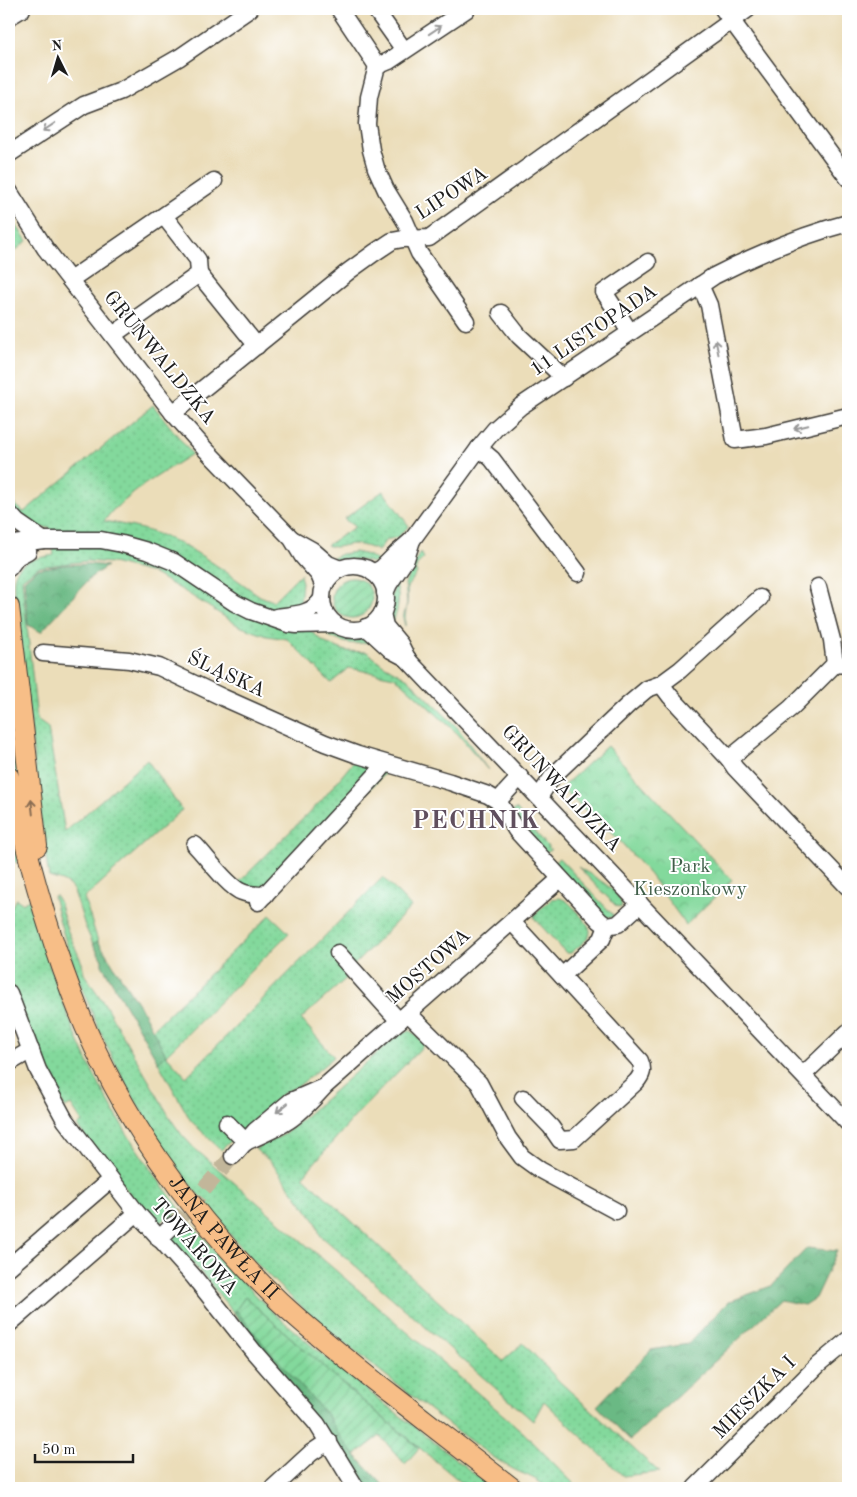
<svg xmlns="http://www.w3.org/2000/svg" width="857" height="1497" font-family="'Old Standard TT',serif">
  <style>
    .grass { fill: url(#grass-dots); stroke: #507a5c }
    .forest { fill: url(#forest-crowns); stroke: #436a50 }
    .park { fill: url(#park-crowns); stroke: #507a5c }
    .garden { fill: url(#garden-furrows); stroke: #507a5c }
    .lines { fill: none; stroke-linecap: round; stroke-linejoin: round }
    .minor-tunnel { stroke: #c2b69a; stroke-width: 16; stroke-dasharray: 16 8; stroke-linecap: butt }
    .minor-casing { stroke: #3b3934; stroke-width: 19 }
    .major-casing { stroke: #3b3934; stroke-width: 22 }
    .minor { stroke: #fff; stroke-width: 16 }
    .major { stroke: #f7be87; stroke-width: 20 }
    .oneway { stroke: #999 }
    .oneway2 { stroke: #8a6d52 }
    .labels { text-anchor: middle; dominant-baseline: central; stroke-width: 4; stroke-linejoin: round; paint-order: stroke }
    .street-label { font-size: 20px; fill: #1c1c1c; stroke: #fff }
    .park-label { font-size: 20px; fill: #405e49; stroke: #fff }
    .district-label { font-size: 25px; font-weight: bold; letter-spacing: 1px; fill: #604f5e; stroke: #fff }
  </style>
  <defs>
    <pattern id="grass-dots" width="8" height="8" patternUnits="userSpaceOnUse" patternTransform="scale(1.25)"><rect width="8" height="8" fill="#83d99c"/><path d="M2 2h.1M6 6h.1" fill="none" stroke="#71ba86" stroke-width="1.8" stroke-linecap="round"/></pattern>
    <pattern id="forest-crowns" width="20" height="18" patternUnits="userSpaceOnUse" patternTransform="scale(1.25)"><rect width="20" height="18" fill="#6ab984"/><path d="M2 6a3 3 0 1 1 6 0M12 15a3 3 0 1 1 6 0" fill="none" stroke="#5b9e71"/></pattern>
    <pattern id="park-crowns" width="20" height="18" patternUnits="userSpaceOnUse" patternTransform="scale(1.25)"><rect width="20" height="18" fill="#83d99c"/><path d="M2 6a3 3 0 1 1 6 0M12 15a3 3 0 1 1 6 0" fill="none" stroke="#71ba86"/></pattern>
    <pattern id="garden-furrows" width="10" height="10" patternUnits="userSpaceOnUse" patternTransform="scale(1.25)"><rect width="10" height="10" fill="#83d99c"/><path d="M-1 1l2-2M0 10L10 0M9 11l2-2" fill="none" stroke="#71ba86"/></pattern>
  </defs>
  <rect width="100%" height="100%" fill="#fff"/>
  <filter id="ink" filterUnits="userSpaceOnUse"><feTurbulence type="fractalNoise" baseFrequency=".02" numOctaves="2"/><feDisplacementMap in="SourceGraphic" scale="10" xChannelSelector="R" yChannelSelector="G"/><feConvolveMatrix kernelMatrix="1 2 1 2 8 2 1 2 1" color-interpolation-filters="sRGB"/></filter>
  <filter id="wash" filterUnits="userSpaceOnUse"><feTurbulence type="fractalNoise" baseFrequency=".0096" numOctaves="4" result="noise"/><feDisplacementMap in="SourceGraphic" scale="20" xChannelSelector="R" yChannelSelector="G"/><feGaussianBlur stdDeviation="1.12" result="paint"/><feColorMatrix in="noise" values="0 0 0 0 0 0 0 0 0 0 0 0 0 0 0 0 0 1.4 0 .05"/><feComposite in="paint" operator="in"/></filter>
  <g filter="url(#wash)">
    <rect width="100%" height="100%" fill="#ebddb9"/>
    <!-- grass -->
    <g class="grass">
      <path d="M9,214L27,241L9,256Z"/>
      <path d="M153,405L192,454L145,484L113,510L104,521C126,525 147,529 168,538C201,552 231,576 260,596L273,601L301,573L300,576L302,582L300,604L297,605V608L312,632L325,643L346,651L367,652L382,664L408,679L457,727L488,770L458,734L402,683L394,677L349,668L331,683L287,639L267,636L239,626L184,591L152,573L112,563L87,561L38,567L22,579L37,720L48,728L65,832L147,760L182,810L84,898L98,941L93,944L85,926L74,891L69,885L62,881L49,877C37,808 33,738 24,669C22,651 10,586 15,574C21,559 40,558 54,555L50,528L34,527L11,507L12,502L24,512Z"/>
      <path d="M383,491L409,526L398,537L386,540L378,551C370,547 363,545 354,544C344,544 336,550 327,545L355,527L344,519Z"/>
      <path d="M420,552L424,558L416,566L417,568L415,570L417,573L407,587C409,603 404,613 405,626L403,618L407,603L405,583Z"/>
      <path d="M9,670L23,813L9,748Z"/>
      <path d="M354,761L385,773L260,906L237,884L322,800Z"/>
      <path d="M516,809L551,850L545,853L520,826L513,811Z"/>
      <path d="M9,821L19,862H13L12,869H9Z"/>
      <path d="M559,858L615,917L607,918L553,863Z"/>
      <path d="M578,867C590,875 625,891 621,908L616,906Z"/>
      <path d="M383,877L411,907L354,965L351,974L301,1019L334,1057L300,1085L282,1094L221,1150L191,1121L158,1062L166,1055L152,1030L270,915L289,933L166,1055L186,1077Z"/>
      <path d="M53,896H56L59,901L66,927L82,963L84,974L104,1003L172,1121L182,1135L194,1148L524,1433L578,1488H546C537,1478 527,1476 515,1470C503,1464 490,1455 479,1447C449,1426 421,1403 393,1381C348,1346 303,1311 263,1270C162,1167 88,1036 53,896Z"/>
      <path d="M559,898C568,900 572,906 578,913C598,934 591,936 571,953H566L534,918L535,914L552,899Z"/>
      <path d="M16,899L22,903L29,899C45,954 63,1009 88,1062C121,1132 166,1195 217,1253C235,1273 253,1293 273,1312C309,1345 348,1375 386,1405C422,1432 457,1460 492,1488H468L351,1391L245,1297L234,1313L203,1275L168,1237L176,1228L166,1218L158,1225L139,1206L77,1126L82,1122L71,1105L65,1108L34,1046L9,976V911Z"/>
      <path d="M411,1031L425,1044L357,1114L303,1176L503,1361L523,1343L560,1382L659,1472L623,1476L544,1401L533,1421L320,1235L316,1222L271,1162L255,1149L285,1134L401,1032Z"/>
    </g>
    <!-- forest -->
    <g class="forest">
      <path d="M89,564L107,566L91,577L41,632L28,625L24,580L37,569L64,565Z"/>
      <path d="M98,941L145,1015L166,1055L158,1062L102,965V960L93,944Z"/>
      <path d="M807,1248L837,1251L815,1298L804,1305L781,1300L630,1440L597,1406L651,1350L688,1344L728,1302L771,1286Z"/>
      <path d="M236,1310L264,1345L328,1416L339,1435L355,1455L386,1488H362L234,1313Z"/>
    </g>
    <!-- park -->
    <path class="park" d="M607,746L732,880L686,925L650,875L620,841L561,788Z"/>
    <!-- garden -->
    <g class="garden">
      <path d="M355,552L368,555L379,562C371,564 364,560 355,560C346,559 340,561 331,559L341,554Z"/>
      <circle cx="352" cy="598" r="20"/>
      <path d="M395,581C400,595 400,611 391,624L389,610Z"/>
      <path d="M325,627L347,635L363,636L372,640C355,648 336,642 322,631Z"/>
      <path d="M245,1297L351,1391L419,1448L405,1464L380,1436L355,1455L339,1435L328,1416L264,1345L236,1310Z"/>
    </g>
  </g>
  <g filter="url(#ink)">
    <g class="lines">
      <!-- minor-tunnel -->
      <path class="minor-tunnel" d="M173,1225L233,1156"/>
      <defs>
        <g id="minor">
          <path d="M339,9L377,66"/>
          <path d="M375,9L404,50"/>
          <path d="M723,9L848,178"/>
          <path d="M9,17L22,9"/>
          <path d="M9,154L84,105L121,91L180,57L250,9"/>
          <path d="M9,191L45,248L173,413L205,449L292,539L303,557L319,575L324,587"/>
          <path d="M199,274L257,346"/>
          <path d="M70,280L214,181"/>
          <path d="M700,285L709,305L735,440L766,436L848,416"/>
          <path d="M501,313L519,336L564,378"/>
          <path d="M466,321L419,253L405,221L386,190L376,168L371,150L367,124L369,97L377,66L389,61L467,9"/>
          <path d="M630,332L604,292L648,262"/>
          <path d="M113,335L199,274L198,260L164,216"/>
          <path d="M173,413L349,271L374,253L392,241L403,239L429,238L748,9"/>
          <path d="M479,448L492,459L578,573"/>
          <path d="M9,513L17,522L43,540"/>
          <path d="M294,540L312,550L328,564L340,569"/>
          <path d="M9,546L14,544L43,540H101L122,544L147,551L174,562L235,603L251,611L288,624L297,625L334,624"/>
          <circle cx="354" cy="598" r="32"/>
          <path d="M9,568L17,557L28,551"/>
          <path d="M373,573L382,568L397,553L412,540L479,448L495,429L521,406L714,276C757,254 802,235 848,223"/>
          <path d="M818,587L832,640L835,664"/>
          <path d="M385,593L389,584L406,559L412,540"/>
          <path d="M382,613L385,626L400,644L408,660L848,1123"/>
          <path d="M276,617C294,614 310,616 322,599"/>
          <path d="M366,627L391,650L408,659"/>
          <path d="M43,653L129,660L159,667L224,698L325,743L358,755L450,782L488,795L498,801L516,830L600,921L607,926L618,924L640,904"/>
          <path d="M661,684L670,696L729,759L735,768L848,887"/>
          <path d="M729,759L791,708L835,664L848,665"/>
          <path d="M539,797L553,776L628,705L647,689L661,684L680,670L760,598"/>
          <path d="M498,801L520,777"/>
          <path d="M195,845C206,856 228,887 242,892C249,895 257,895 265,895"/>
          <path d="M258,902L377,774L385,764"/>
          <path d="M512,922L562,976L602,939L607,926"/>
          <path d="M338,953L399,1021"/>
          <path d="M9,993L38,1070L65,1120L137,1213L194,1277L254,1352L317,1424L356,1488"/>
          <path d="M408,1013L479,1083L508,1138L522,1157L540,1170L616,1211"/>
          <path d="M9,1063L31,1050"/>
          <path d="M803,1075L848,1032"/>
          <path d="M523,1098L551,1127L560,1140L574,1139L636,1082C642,1075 644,1070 640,1061L562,976"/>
          <path d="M227,1123L246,1142"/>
          <path d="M246,1142C260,1135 275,1130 288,1121C302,1112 314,1098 325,1086L560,879"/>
          <path d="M233,1156L255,1131L291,1101L321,1088"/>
          <path d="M159,1239L173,1225"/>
          <path d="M9,1267L110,1180"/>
          <path d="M9,1324L137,1213"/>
          <path d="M273,1488L311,1453L329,1441"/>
          <path d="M695,1488L818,1365L848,1340"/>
        </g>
        <g id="major">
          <path d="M9,607L37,846"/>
          <path id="s1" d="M9,777C26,850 45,924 72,994C116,1111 190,1216 280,1302C315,1335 353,1364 391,1394C431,1425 472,1457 512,1488"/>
        </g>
      </defs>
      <!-- minor casing -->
      <use href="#minor" class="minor-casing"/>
      <!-- major casing -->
      <use href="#major" class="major-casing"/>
      <!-- minor -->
      <use href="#minor" class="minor"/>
      <!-- major -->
      <use href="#major" class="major"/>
    </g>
    <!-- one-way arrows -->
    <defs><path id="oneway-shaft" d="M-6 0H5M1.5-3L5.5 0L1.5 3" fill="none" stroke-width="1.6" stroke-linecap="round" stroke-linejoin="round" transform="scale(1.25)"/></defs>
    <g class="oneway">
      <use href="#oneway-shaft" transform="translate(435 30) rotate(-34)"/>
      <use href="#oneway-shaft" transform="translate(49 127) rotate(146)"/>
      <use href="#oneway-shaft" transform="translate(717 347) rotate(-101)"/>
      <use href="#oneway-shaft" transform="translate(801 427) rotate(167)"/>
      <use href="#oneway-shaft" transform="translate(282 1108) rotate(142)"/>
    </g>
    <use class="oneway2" href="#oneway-shaft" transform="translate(32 807) rotate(-96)"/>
  </g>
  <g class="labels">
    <!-- street labels -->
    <g class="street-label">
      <text transform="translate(452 194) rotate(-33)">LIPOWA</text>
      <text transform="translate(594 331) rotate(-34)">11 LISTOPADA</text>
      <text transform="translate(159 358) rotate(51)">GRUNWALDZKA</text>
      <text transform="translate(226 675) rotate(25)">ŚLĄSKA</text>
      <text transform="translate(561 789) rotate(47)">GRUNWALDZKA</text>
      <text transform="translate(429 967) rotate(-41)">MOSTOWA</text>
      <text stroke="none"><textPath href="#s1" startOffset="515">JANA PAWŁA II</textPath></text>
      <text transform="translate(194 1247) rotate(49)">TOWAROWA</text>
      <text transform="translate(755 1398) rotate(-45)">MIESZKA I</text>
    </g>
    <!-- park labels -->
    <g class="park-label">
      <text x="690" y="867">Park<tspan x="690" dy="23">Kieszonkowy</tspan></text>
    </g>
    <!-- district labels -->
    <g class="district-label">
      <text x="476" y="821">PECHNIK</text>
    </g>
  </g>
  <!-- margin -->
  <rect width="857" height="1497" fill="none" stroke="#fff" stroke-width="30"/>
  <!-- north arrow -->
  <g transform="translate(58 58) rotate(355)" stroke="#ffffff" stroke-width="4" paint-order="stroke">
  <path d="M0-4L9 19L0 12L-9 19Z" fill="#1c1c1c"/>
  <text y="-8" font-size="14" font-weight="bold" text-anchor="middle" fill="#1c1c1c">N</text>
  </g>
  <!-- scale -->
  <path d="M35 1454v8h98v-8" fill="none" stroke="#1c1c1c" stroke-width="2.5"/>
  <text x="42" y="1454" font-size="15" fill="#1c1c1c" stroke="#ffffff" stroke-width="4" paint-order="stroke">50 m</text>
</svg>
